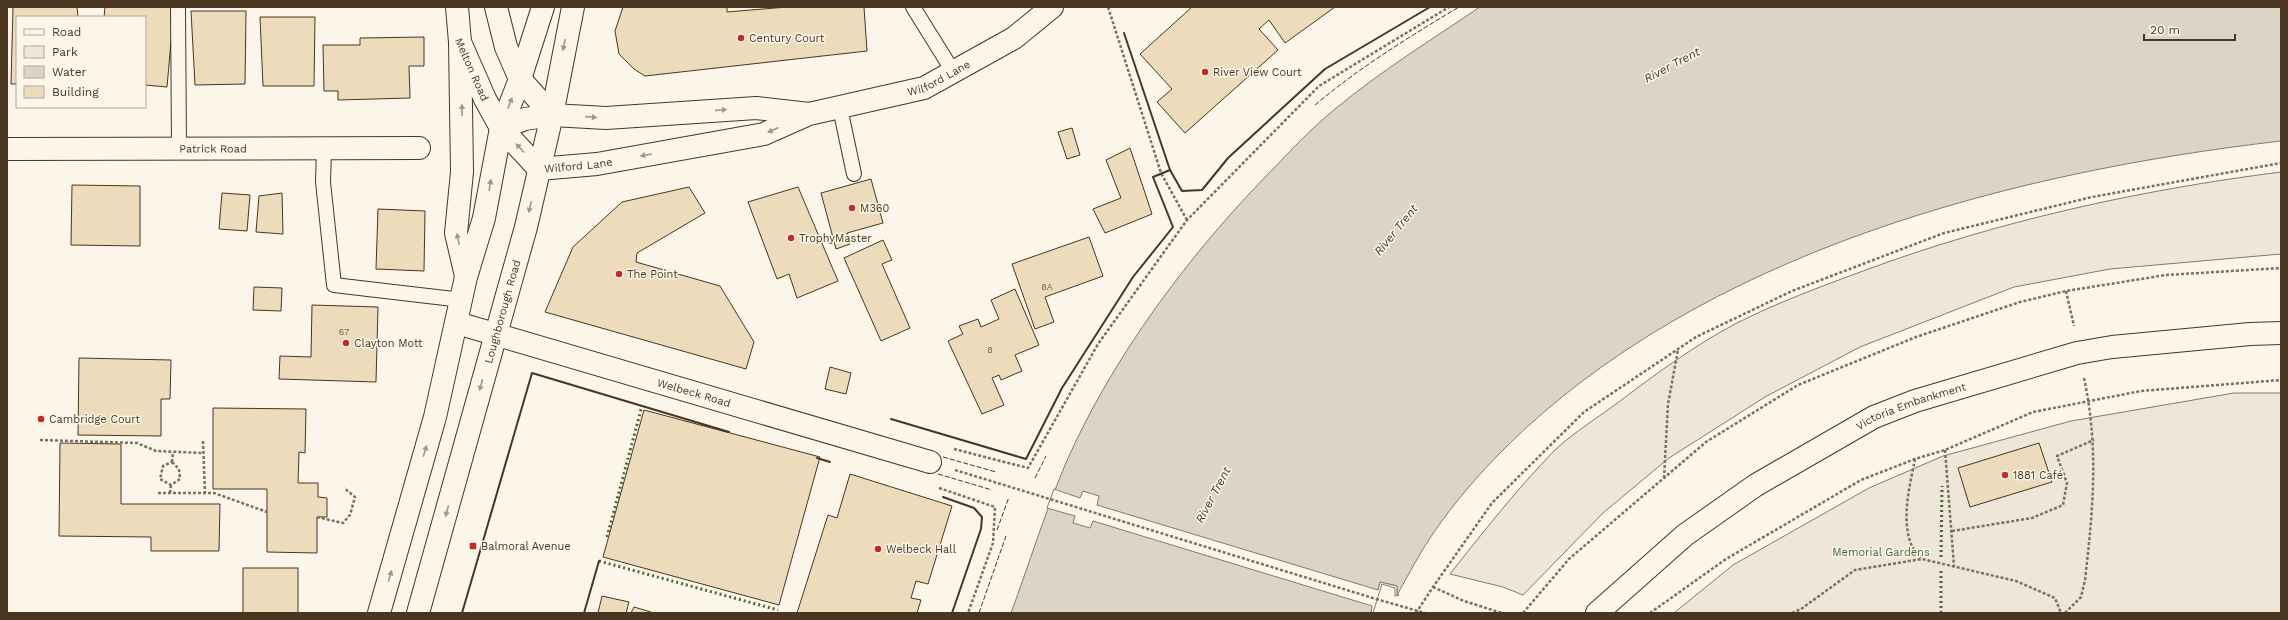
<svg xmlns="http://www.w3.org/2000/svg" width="2288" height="620" font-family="'Work Sans',sans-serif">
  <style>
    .green { fill: #ede6d9; stroke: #887966 }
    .water { fill: #dcd4c6; stroke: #887966 }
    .pier { fill: #fbf6e9; stroke: #887966 }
    .building { fill: #ecdcbc; stroke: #4a3520 }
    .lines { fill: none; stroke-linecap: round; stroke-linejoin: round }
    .service-casing { stroke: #4a3520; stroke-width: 16 }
    .minor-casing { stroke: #4a3520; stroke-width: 24 }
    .secondary-casing { stroke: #4a3520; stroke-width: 24 }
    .primary-casing { stroke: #4a3520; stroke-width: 24 }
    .path { stroke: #7f6f5c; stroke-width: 2.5; stroke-dasharray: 3 2; stroke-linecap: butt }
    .service { stroke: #fbf6e9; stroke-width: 14 }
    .minor { stroke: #fbf6e9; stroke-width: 22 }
    .secondary { stroke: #fbf6e9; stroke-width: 22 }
    .primary { stroke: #fbf6e9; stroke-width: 22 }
    .path-bridge { stroke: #7f6f5c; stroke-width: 2.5; stroke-dasharray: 3 2; stroke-linecap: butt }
    .hedge { stroke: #436837; stroke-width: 3; stroke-dasharray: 2 3; stroke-linecap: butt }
    .fence { stroke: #4a3520; stroke-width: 1; stroke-dasharray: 5 2; stroke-linecap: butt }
    .wall { stroke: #4a3520; stroke-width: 2 }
    .oneway { fill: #a29684 }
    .poi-dot { fill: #c62828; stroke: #fbf6e9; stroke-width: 1.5 }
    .labels { text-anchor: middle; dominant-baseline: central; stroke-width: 3; stroke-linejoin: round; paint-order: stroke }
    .number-label { font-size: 9px; fill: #725f47 }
    .poi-label { font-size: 11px; fill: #4a3520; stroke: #fbf6e9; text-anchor: start }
    .street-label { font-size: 11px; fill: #4a3520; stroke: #fbf6e9 }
    .park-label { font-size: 11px; fill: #436837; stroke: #fbf6e9 }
    .water-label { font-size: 12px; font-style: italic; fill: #4a3520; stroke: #fbf6e9 }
  </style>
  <rect width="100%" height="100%" fill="#fbf6e9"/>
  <!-- green -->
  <g class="green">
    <path d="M2281,172V254L2110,269L2014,287L1860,347L1765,397L1669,458L1603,513L1523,595L1503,587L1450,574C1484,531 1517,489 1555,450C1574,432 1599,417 1620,401C1657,373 1694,346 1735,324C1776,303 1820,287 1863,271C1998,221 2139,190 2281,172Z"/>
    <path d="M2234,393H2281V613H1674L1733,565L1869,488L1943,456L2071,421Z"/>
  </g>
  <!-- water -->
  <path class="water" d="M1480,7H2281V141C2011,172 1702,252 1504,449C1479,474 1454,503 1434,532C1420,552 1409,574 1397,595V586L1380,582L1371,613H1011C1029,564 1045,513 1065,465C1112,357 1191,252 1273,169C1293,148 1313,127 1335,109C1381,71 1431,40 1480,7Z"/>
  <!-- pier -->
  <path class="pier" d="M1054,489L1080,498L1083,491L1099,496L1097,505L1378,590L1380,582L1397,586V595H1399L1395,596V588L1382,584L1373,613H1371L1372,606L1093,521L1090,528L1073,523L1075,516L1047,508Z"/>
  <!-- building -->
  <g class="building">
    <path d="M13,7H77L78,17H17V84H11Z"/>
    <path d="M105,7H174L167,87L145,85V17H104Z"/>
    <path d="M623,7H727V12L787,7H864L867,51L645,76L634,69L619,54L615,31Z"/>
    <path d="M1192,7H1335L1285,43L1269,20L1259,29L1278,50L1185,133L1157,102L1172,89L1140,54Z"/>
    <path d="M191,11H246L245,84L195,85Z"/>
    <path d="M260,17H315L314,86H263Z"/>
    <path d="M424,37V66H409L410,98L338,100V91H324L323,45H360V38Z"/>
    <path d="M1072,128L1080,155L1067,159L1058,132Z"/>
    <path d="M1130,148L1152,214L1105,233L1093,209L1121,198L1106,160Z"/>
    <path d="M871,179L883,223L847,233L850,244L836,249L821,193Z"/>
    <path d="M72,185L140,186V246L71,245Z"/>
    <path d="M689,187L705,213L637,253L636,262L720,286L754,342L746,369L545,312L573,247L622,202Z"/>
    <path d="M798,187L838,281L797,298L789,274L777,279L748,202Z"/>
    <path d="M222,193L250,195L247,231L219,229Z"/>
    <path d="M282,193L283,234L256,232L259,196Z"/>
    <path d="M378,209L425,211L424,271L376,269Z"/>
    <path d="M1089,237L1103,276L1045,297L1054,322L1035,329L1012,264Z"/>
    <path d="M883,240L892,260L882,264L910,328L881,341L844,258Z"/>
    <path d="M254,287L282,288L281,311L253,310Z"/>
    <path d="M1015,289L1039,345L1015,355L1022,371L1001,380L999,375L992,378L1004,405L982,414L948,341L963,334L959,326L978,319L981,327L999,319L991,300Z"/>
    <path d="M312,305L378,307L376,382L279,379L280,356L311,357Z"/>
    <path d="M79,358L171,360L170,399H161V436L78,435Z"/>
    <path d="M830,367L851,373L846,394L825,389Z"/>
    <path d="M213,408L306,409L305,453L299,452L298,483H318V497L327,498V517H317V553L267,552V489H213Z"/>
    <path d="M644,410L820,457L779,605L603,557Z"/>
    <path d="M60,443L121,444V504H220L219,551H151V537L59,536Z"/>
    <path d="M2039,443L2052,482L1970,507L1958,468Z"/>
    <path d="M850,474L952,506L928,584L916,581L911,598L921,600L917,613H797L828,515L837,518Z"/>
    <rect x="243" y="568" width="55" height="45"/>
    <path d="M602,596L629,602L626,613H598Z"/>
    <path d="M634,607L654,613H631Z"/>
  </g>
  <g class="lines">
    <defs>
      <g id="service">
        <path d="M178,7L179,148"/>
        <path d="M913,7L954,73"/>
        <path d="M840,108L854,174"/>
        <path d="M324,149L323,182L334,285L462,300"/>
      </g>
      <g id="minor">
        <path id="s1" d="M7,149L419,148"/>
        <path id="s2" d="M457,323L930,462"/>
        <path id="s3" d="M1597,613L1685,535L1756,485L1874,417L1915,401L2077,353L2112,347L2250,334L2281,333"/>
      </g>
      <g id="secondary">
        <path id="s4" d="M809,114L756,108L606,118L552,115L525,119L501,128L539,169L597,164L764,134L809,114L924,88L1014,38L1052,7"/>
      </g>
      <g id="primary">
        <path id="s5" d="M457,7L460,42L485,99L501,128"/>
        <path d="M496,7L506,47L520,79L552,115"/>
        <path d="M460,42L462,172L456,233L466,276"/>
        <path d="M379,613L435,417L466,277L484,218L501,128L520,79L543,7"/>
        <path id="s6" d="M418,613L526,227L552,115L573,7"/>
      </g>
    </defs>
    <!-- service casing -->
    <use href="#service" class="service-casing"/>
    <!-- minor casing -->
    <use href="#minor" class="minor-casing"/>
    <!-- secondary casing -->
    <use href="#secondary" class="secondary-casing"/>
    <!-- primary casing -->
    <use href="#primary" class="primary-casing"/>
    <!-- path -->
    <g class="path">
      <path d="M1108,7L1161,173L1187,220"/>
      <path d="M2066,291L2074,326"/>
      <path d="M40,440L137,443L156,451L203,453"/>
      <path d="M203,441L205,493"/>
      <path d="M954,449L1028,468L1098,344L1187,220L1319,86L1449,7"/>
      <path d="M1945,450L1954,566"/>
      <path d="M1915,459C1910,485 1901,518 1911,544C1913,549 1918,555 1922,559"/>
      <path d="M172,462L179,469L180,479L171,485L160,479L163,466Z"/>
      <path d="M172,462L173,452"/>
      <path d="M955,470L1376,599"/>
      <path d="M1664,478L1668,404L1678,350"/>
      <path d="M939,488L995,507L993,543L968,613"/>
      <path d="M158,493H214L267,512"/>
      <path d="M170,493L171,485"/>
      <path d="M317,517L343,523L350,515L355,497L344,488"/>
      <path d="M1952,531L2032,518L2063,505L2067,483L2057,456L2094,440"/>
      <path d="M1433,587L1464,601L1502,613"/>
      <path d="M1416,613L1433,587L1492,503L1584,412L1696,337L1792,291L1944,233L2092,197L2281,163"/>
      <path d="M1523,613L1569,559L1706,442L1798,385L1916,337L2020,302L2066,291L2166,275L2281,268"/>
      <path d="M1650,613L1726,559L1861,480L1915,459L1945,450L2033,412L2141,391L2281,380"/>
      <path d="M1792,613L1801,609L1855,570L1922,559L2016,581L2055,598L2061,613"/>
      <path d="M2065,613L2081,597L2085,580C2093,510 2099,448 2084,378"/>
    </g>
    <!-- service -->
    <use href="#service" class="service"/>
    <!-- minor -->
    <use href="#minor" class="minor"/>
    <!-- secondary -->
    <use href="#secondary" class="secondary"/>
    <!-- primary -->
    <use href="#primary" class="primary"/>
    <!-- path-bridge -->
    <path class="path-bridge" d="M1376,599L1425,613"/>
    <!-- hedge -->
    <g class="hedge">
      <path d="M607,537L642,406"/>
      <path d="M1941,557L1942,486"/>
      <path d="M599,561L778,610"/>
      <path d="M1941,571V613"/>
    </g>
    <!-- fence -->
    <g class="fence">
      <path d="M1315,105C1360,67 1409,37 1459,7"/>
      <path d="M943,457L996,472"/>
      <path d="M938,474L992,490"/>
      <path d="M1035,478L1046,456"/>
      <path d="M997,530L1009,497"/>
      <path d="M979,613L1006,536"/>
    </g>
    <!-- wall -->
    <g class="wall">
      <path d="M1124,33L1170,170L1182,191L1202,190L1228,158L1325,69L1430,7"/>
      <path d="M891,419L1026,459L1062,388L1133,277L1173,227L1153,177L1170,170"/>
      <path d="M817,458L830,462"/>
      <path d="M943,497L974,508L982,517L981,529L952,613"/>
      <path d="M462,613L532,373L729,432"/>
      <path d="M584,613L599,561"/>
    </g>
  </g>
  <!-- one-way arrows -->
  <defs><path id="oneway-solid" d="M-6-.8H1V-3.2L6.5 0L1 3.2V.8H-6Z"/></defs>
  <g class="oneway">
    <use href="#oneway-solid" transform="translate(564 45) rotate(101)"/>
    <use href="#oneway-solid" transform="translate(510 103) rotate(-69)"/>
    <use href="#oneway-solid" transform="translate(462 110) rotate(-91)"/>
    <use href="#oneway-solid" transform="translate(721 110) rotate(-4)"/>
    <use href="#oneway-solid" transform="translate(591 117) rotate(4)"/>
    <use href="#oneway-solid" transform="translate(773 130) rotate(156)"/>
    <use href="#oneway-solid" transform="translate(520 148) rotate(-133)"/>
    <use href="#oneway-solid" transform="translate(646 155) rotate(170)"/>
    <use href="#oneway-solid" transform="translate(490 185) rotate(-80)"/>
    <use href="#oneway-solid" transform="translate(530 207) rotate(103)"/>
    <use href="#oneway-solid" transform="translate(458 239) rotate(-102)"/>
    <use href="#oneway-solid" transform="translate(481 385) rotate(105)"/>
    <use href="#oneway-solid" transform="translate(425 451) rotate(-74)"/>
    <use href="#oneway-solid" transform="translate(447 511) rotate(105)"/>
    <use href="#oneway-solid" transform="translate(390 576) rotate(-74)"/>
  </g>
  <!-- markers -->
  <g class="poi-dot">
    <circle cx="741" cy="38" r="4"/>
    <circle cx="1205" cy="72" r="4"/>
    <circle cx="852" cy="208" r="4"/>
    <circle cx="791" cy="238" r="4"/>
    <circle cx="619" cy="274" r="4"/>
    <circle cx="346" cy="343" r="4"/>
    <circle cx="41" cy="419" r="4"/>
    <circle cx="2005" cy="475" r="4"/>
    <rect x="469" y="542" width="8" height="8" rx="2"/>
    <circle cx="878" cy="549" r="4"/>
  </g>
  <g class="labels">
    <!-- number labels -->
    <g class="number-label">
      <text x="1047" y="287">8A</text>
      <text x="344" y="332">67</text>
      <text x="990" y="350">8</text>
    </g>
    <!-- poi labels -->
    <g class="poi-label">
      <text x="749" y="38">Century Court</text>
      <text x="1213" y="72">River View Court</text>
      <text x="860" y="208">M360</text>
      <text x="799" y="238">TrophyMaster</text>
      <text x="627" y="274">The Point</text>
      <text x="354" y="343">Clayton Mott</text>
      <text x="49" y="419">Cambridge Court</text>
      <text x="2013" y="475">1881 Café</text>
      <text x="481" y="546">Balmoral Avenue</text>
      <text x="886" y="549">Welbeck Hall</text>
    </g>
    <!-- street labels -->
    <g class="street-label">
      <text stroke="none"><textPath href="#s5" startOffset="65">Melton Road</textPath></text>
      <text stroke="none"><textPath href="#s4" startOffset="779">Wilford Lane</textPath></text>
      <text stroke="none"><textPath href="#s1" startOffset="206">Patrick Road</textPath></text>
      <text stroke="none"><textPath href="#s4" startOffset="406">Wilford Lane</textPath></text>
      <text stroke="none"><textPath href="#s6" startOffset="313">Loughborough Road</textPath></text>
      <text stroke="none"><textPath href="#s2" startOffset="247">Welbeck Road</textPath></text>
      <text stroke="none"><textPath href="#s3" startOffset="379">Victoria Embankment</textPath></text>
    </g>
    <!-- park labels -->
    <g class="park-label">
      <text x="1881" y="552">Memorial Gardens</text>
    </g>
    <!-- water labels -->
    <g class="water-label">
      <text transform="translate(1672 65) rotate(-28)">River Trent</text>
      <text transform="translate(1396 230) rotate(-51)">River Trent</text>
      <text transform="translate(1213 495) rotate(-62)">River Trent</text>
    </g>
  </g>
  <!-- border -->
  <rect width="2288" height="620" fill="none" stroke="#4a3520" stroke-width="16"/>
  <!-- legend -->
  <rect x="16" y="16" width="130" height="92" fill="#fbf6e9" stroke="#b4a999"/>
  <rect x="24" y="29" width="20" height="6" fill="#fbf6e9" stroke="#b4a999"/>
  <text x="52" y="36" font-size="12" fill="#4a3520">Road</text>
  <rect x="24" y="46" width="20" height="12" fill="#ede6d9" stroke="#b4a999"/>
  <text x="52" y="56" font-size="12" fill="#4a3520">Park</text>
  <rect x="24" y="66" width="20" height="12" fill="#dcd4c6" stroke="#b4a999"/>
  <text x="52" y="76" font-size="12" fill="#4a3520">Water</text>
  <rect x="24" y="86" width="20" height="12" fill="#ecdcbc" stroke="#b4a999"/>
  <text x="52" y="96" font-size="12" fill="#4a3520">Building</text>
  <!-- scale -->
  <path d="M2144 34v6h91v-6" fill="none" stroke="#4a3520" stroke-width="2"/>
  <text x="2150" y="34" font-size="12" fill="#4a3520" stroke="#fbf6e9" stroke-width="3" paint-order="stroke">20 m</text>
</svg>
